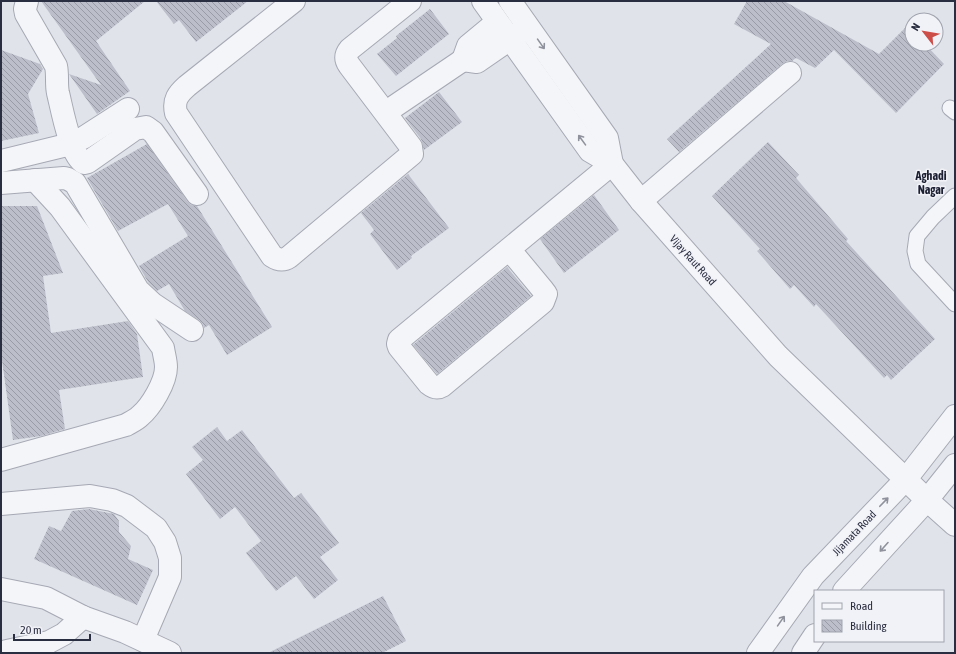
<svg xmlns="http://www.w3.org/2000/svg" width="956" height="654" font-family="'Asap Condensed',sans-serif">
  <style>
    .building { fill: url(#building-back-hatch) }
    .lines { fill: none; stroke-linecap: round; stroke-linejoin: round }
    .service-casing { stroke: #a6a9b4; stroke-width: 17 }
    .minor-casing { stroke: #a6a9b4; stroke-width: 24 }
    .tertiary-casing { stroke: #a6a9b4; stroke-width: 24 }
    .service { stroke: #f4f5f8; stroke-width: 15 }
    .minor { stroke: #f4f5f8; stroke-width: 22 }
    .tertiary { stroke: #f4f5f8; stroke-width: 22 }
    .oneway { stroke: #8f929c }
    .labels { text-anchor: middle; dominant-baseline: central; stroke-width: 3; stroke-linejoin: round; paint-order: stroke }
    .street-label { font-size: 11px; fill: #2a2e41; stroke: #f1f2f7 }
    .neighbourhood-label { font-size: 12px; font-weight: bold; fill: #1c1f32; stroke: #f1f2f7 }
  </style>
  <defs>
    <pattern id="building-back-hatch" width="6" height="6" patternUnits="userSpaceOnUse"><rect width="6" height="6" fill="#bcbeca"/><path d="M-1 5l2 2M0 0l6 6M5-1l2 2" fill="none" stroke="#999ba6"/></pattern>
  </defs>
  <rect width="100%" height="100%" fill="#e1e3ea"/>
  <!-- building -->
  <g class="building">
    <path d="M41,1H145L96,41L130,91L97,114L69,74L101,85Z"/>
    <path d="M156,1H248L196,42L179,20L174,24Z"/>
    <path d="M747,1H784L879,54L912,21V44H925L944,64L896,113L834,50L815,68L796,58L792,61H787L782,64L679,152L667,139L771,44L734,24Z"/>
    <path d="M430,9L449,34L396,76L377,54L397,38L396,36Z"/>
    <path d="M1,50L40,64L43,69L28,94L39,133L1,141Z"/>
    <path d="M439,92L462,122L424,150L421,139L405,118Z"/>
    <path d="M768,142L799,175L796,178L848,239L846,241L935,339L891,380L887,375L884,378L816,304L814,307L794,285L790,289L757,251L760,249L712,196Z"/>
    <path d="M147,144L187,201L191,205L197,206L272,327L227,355L209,325L204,328L203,324L199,320L185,311L169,284L157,291L148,282L139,266L188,236L168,204L118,231L87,178Z"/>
    <path d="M408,174L449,228L411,256L412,258L397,270L370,234L374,230L361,213Z"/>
    <path d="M594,195L619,230L564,273L540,239Z"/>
    <path d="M1,206H37L63,273L43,276L51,333L128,321L137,334L143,377L59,390L65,429L41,436L13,440L1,353Z"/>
    <path d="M507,267L531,296L437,374L413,345Z"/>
    <path d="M217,427L227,441L242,430L294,498L301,493L339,543L320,557L338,580L314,599L296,576L276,591L246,553L261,541L235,507L220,519L186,474L203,460L192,447Z"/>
    <path d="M89,509L114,514L119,521V532L131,546L128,559L153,570L137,605L34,559L49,526L61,531L72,511Z"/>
    <path d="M383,596L406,641L382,653H268Z"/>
  </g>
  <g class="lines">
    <defs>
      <g id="service">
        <path d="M950,108L955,112"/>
        <path d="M955,196L933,217L917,236L915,251L918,264L955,304"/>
      </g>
      <g id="minor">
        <path d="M27,1L25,9L26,14L56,66C58,75 56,84 58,93C62,109 70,155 84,163L88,162L135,129L146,127L153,132L197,194"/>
        <path d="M294,1L187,86C178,94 173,100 176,113L272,256C278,260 283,261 289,257L412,154L411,147L349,65C345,59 345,55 350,49L410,1"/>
        <path d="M497,22L468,46L463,60L477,62L526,28"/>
        <path d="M395,106L463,60"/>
        <path d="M1,161L71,144L83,138L128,109"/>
        <path d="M1,183L64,178L68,179L75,183L138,290L153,304L192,330"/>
        <path d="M641,201L790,73"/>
        <path d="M509,249L543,290L546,294L543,302L442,386C437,389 434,388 429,384L399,347L398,344L399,340L612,164"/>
        <path d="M1,460L126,425C131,422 136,420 140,416C151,407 166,382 166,367C166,361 164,355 163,348L60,207L35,180"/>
        <path d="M927,500L955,525"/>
        <path d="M1,504L90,496L112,500L127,506L156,528L165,542L170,558V577L143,640"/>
        <path d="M1,589L46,598L83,617L125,632L170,653"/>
        <path d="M1,653L7,651L49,642L64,634L83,617"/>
      </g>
      <g id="tertiary">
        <path d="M483,1L590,151L612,164L641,201L778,356L927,500"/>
        <path d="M510,1L607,138L612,164"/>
        <path d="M844,591L927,500L955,465"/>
        <path d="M758,653L813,576L906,479L955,416"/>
        <path d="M803,653L815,635"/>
      </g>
    </defs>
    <!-- service casing -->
    <use href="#service" class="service-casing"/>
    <!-- minor casing -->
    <use href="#minor" class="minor-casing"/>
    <!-- tertiary casing -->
    <use href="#tertiary" class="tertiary-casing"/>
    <!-- service -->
    <use href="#service" class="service"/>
    <!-- minor -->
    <use href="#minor" class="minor"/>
    <!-- tertiary -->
    <use href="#tertiary" class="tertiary"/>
  </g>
  <!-- one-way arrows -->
  <defs><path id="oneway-shaft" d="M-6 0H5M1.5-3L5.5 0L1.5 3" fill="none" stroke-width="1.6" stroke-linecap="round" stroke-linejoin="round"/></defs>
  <g class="oneway">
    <use href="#oneway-shaft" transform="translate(541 44) rotate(55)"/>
    <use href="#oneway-shaft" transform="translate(582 140) rotate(-126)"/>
    <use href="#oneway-shaft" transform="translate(884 502) rotate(-46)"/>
    <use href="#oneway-shaft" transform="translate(884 547) rotate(132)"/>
    <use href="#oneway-shaft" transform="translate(781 621) rotate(-55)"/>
  </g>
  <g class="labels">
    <!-- street labels -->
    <g class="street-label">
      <text transform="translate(693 260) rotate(48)">Vijay Raut Road</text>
      <text transform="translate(854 533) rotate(-46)">Jijamata Road</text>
    </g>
    <!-- neighbourhood labels -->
    <g class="neighbourhood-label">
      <text x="931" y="176">Aghadi<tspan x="931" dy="14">Nagar</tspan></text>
    </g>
  </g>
  <!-- border -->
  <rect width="956" height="654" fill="none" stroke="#2a2e41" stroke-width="4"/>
  <!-- legend -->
  <rect x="814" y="590" width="130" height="52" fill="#f1f2f7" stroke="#a1a4ae"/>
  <rect x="822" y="603" width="20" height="6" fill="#f4f5f8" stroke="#a1a4ae"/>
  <text x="850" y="610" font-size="12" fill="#2a2e41">Road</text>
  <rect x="822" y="620" width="20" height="12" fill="url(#building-back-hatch)" stroke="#a1a4ae"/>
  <text x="850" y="630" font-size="12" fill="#2a2e41">Building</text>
  <!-- north arrow -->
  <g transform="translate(924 32) rotate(301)"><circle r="19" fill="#f1f2f7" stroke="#a1a4ae"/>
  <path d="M0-3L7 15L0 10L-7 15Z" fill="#cd4d48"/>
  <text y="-6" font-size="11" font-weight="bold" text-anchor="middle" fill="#2a2e41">N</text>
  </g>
  <!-- scale -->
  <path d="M14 634v6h76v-6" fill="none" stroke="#2a2e41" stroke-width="2"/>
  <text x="20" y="634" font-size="12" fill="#2a2e41" stroke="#f1f2f7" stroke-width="3" paint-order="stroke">20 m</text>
</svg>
